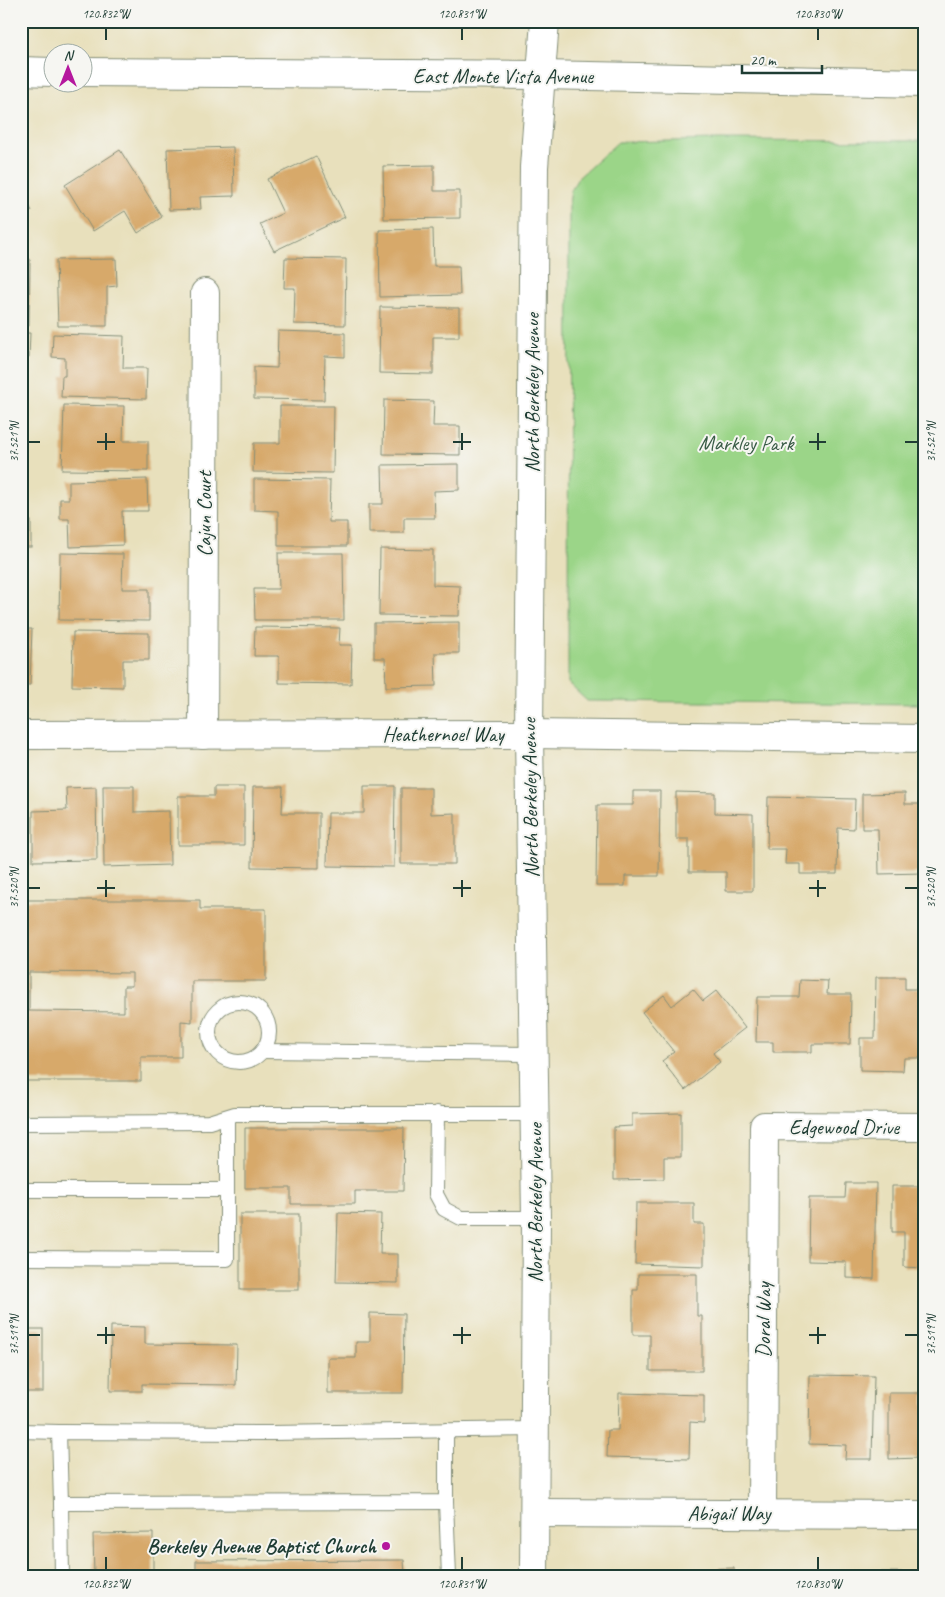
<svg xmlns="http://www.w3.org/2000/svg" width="945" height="1597" font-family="Caveat,sans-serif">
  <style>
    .green { fill: #9bd588; stroke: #5d895e }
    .building { fill: #d7a96a; fill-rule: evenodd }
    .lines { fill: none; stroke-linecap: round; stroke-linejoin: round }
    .lane-casing { stroke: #848e78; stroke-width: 16 }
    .street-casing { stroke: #848e78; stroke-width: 30 }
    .secondary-casing { stroke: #848e78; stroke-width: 30 }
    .lane { stroke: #fff; stroke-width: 14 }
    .street { stroke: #fff; stroke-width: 28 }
    .secondary { stroke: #fff; stroke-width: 28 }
    .ticks { fill: none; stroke: #1f3d34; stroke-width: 2 }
    .poi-dot { fill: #b5179e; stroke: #f6f6f2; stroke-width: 2 }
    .labels { text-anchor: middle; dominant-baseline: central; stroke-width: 4; stroke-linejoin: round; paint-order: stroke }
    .street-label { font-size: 21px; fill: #1f3d34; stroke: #f6f6f2 }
    .park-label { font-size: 21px; fill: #385b45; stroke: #f6f6f2 }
    .poi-label { font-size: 21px; font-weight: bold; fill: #1f3d34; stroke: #f6f6f2; text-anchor: end }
    .neatline { fill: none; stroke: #1f3d34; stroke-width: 2 }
    .ticks-label { font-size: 12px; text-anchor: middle; fill: #1f3d34 }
  </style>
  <rect width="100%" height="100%" fill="#f6f6f2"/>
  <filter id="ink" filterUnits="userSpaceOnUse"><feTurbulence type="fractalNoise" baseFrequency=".02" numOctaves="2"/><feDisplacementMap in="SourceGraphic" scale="10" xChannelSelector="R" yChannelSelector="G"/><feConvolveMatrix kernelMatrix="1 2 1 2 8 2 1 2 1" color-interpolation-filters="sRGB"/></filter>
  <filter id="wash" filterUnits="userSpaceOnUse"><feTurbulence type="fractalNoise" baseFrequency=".0096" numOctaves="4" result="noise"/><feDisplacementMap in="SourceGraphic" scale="20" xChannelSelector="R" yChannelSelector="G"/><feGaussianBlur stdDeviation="1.12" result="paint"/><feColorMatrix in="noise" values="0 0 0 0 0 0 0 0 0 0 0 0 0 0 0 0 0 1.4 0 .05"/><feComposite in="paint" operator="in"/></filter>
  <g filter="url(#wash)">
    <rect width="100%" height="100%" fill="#e8e0bc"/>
    <!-- green -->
    <path class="green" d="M719,140L924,141V704L587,701L568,683L569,204L571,190L578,178L618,142Z"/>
    <g id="blocks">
      <!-- building -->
      <g class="building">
        <path d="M233,147L234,196L200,197L201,209L169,210L167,149Z"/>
        <path d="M120,150L162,217L138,233L125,211L93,231L65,185Z"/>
        <path d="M316,156L345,217L274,251L260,224L283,213L267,179Z"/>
        <path d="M434,165V191H460V218L384,219L383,166Z"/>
        <path d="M21,191L32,211L21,216Z"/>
        <path d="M433,229L434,266H459L460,295L380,297L379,230Z"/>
        <path d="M285,258L346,259L345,325L294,324L295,288H284Z"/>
        <path d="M21,259H30L29,326H21Z"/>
        <path d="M116,259L117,286L107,287V326H58L56,260Z"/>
        <path d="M380,307L459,308V337H433V374L379,373Z"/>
        <path d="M278,331L345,333V357L325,356L324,400L254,399V367L277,368Z"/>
        <path d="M21,333H30L29,358H21Z"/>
        <path d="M53,334L124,336L123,368H147L146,399L61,397L62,376H65V358L52,357Z"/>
        <path d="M384,400L434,401L433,426H460V455L383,454Z"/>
        <path d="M64,405L124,406L123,441H148V471L62,470Z"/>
        <path d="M280,406H334L333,473L253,472L254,443H280Z"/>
        <path d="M459,464V490L434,491L435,518H404V533H369V504H383L382,465Z"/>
        <path d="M147,479L148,511H122L123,545L70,547L69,519H60V499H69V481Z"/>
        <path d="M254,479L330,480L329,522H347V546H278V511L254,510Z"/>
        <rect x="21" y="521" width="10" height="26"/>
        <path d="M380,549L433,550V585L460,586L459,616L379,615Z"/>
        <path d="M60,553L123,554L122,589H149V621L59,620Z"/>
        <path d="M278,553H343L344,620H255L254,589H279Z"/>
        <path d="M459,622V653H435L436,686L386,687L385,658H374V623Z"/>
        <path d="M255,627L340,628L339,645H352L351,684L279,683V656H254Z"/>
        <path d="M21,629H32L30,685H21Z"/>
        <path d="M73,632L149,633V660H123V687L72,686Z"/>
        <path d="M103,786H134V812L169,811L170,865L104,867Z"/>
        <path d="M364,786H395L394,867L327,866L328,813H364Z"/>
        <path d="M96,787L97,860L33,861V811L67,810L66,788Z"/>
        <path d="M214,787H244V845H178V796H214Z"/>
        <path d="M253,787H283L282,813H319V868L252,867Z"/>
        <path d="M401,788H431V814L455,813V864H401Z"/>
        <path d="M633,791H660L659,876H625V886H596L597,805H633Z"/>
        <path d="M676,792L715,793V813L753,814V891H726V872H689V839H676Z"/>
        <path d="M905,793V804H924V873L879,874L878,829H862V794Z"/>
        <path d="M768,797L855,799L854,829L838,828L837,874H800V864H785L786,849H767Z"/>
        <path d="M21,900H200V909H266V981H192V1022L181,1021V1057H141V1081H21ZM29,972L132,973V986H124V1012L29,1011Z"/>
        <path d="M876,977H905V989H924V1058H904L903,1071L860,1070V1038H875Z"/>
        <path d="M800,980L828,981L827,994H851L850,1044H812V1052H773V1042H756L757,997H799Z"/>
        <path d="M693,989L703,1001L716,991L745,1028L713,1053L720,1062L685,1090L662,1061L674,1052L642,1012L664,995L672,1006Z"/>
        <path d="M681,1113V1157H664V1179L614,1180V1127L632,1126V1114Z"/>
        <path d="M245,1128H404L403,1191H355V1204H291V1188H245Z"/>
        <path d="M846,1183H876L874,1279L846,1278V1262L808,1261L809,1198H845Z"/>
        <path d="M892,1186H924V1268L904,1267V1232H892Z"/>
        <path d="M636,1203H694V1224H704V1266L635,1264Z"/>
        <path d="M338,1213L381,1214L380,1254H398V1283L336,1282Z"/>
        <rect x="240" y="1214" width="59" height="76"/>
        <path d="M638,1274H697V1316H702V1371H650V1335H633V1290H638Z"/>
        <path d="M370,1313L404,1314L403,1393H328V1358H356V1342H370Z"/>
        <path d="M111,1326L145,1327V1344L237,1345L236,1385L142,1384V1391H110Z"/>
        <rect x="21" y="1329" width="22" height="63"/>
        <path d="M810,1375L874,1376L872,1459H845L846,1445L809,1444Z"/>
        <path d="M619,1393L704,1395V1423L690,1422L689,1459L607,1457L608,1430H618Z"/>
        <path d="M889,1393H924V1441H920V1458L889,1459Z"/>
        <path d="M153,1533V1576H94L93,1534Z"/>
        <path d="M404,1560L405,1576H196V1561Z"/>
        <path d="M734,1568V1576H693V1569Z"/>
        <rect x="636" y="1570" width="33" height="6"/>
        <path d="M873,1572H902V1576H874Z"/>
      </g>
    </g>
  </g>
  <g filter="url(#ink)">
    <use href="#blocks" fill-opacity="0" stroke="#848e78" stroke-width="1"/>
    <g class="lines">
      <defs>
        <g id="lane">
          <circle cx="239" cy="1032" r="30"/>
          <path d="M262,1051L534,1054"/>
          <path d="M437,1113L436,1194L444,1209L461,1218H536"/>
          <path d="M227,1117V1190"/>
          <path d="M21,1123L209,1122L235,1114H535"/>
          <path d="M21,1190H227V1259L21,1258"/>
          <path d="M446,1430V1502L61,1503L59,1432L271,1433L535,1429"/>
          <path d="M21,1431L59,1432"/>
          <path d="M446,1502L449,1576"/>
          <path d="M61,1503L62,1576"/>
        </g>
        <g id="street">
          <path d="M21,735L529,734L924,739"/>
          <path d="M203,735L205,293"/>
          <path d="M535,1513L924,1515"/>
          <path d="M762,1514L764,1126L924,1127"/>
        </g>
        <g id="secondary">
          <path d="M21,71L52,72"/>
          <path d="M82,72L541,75L924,83"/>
          <path d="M534,1576L536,1218L529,734L534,167L545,21"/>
        </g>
      </defs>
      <!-- lane casing -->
      <use href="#lane" class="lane-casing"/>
      <!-- street casing -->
      <use href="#street" class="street-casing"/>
      <!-- secondary casing -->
      <use href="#secondary" class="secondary-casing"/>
      <!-- lane -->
      <use href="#lane" class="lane"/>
      <!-- street -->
      <use href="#street" class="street"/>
      <!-- secondary -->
      <use href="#secondary" class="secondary"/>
    </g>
  </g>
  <!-- ticks -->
  <path class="ticks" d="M106,28V40M462,28V40M818,28V40M106,433V450M462,433V450M818,433V450M28,442H40M97,442H115M453,442H471M809,442H826M905,442H918M106,880V897M462,880V897M818,880V897M28,888H40M97,888H115M453,888H471M809,888H826M905,888H918M106,1327V1344M462,1327V1344M818,1327V1344M28,1335H40M97,1335H115M453,1335H471M809,1335H826M905,1335H918M106,1557V1570M462,1557V1570M818,1557V1570"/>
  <!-- markers -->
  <circle class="poi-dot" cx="386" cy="1546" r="5"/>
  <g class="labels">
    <!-- street labels -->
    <g class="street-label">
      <text x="503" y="76">East Monte Vista Avenue</text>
      <text transform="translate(532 393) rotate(-90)">North Berkeley Avenue</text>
      <text transform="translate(204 514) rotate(-90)">Cajun Court</text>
      <text x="443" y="734">Heathernoel Way</text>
      <text transform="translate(530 798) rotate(-91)">North Berkeley Avenue</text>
      <text x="844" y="1127">Edgewood Drive</text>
      <text transform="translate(535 1203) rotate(-90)">North Berkeley Avenue</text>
      <text transform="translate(763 1320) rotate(-90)">Doral Way</text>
      <text x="729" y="1513">Abigail Way</text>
    </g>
    <!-- park labels -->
    <g class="park-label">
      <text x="746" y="443">Markley Park</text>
    </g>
    <!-- poi labels -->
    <g class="poi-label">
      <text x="376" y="1546">Berkeley Avenue Baptist Church</text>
    </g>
  </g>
  <!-- margin -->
  <rect width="945" height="1597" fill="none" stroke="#f6f6f2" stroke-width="55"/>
  <!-- north arrow -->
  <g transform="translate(68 68)"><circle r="24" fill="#f6f6f2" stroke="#a0aca6"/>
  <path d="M0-4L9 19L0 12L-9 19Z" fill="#b5179e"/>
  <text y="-8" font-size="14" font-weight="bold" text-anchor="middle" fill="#1f3d34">N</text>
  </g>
  <!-- scale -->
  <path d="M742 65v8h80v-8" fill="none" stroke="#1f3d34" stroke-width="2.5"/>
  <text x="750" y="65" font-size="15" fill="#1f3d34" stroke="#f6f6f2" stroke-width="4" paint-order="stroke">20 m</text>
  <rect x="28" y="28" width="890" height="1542" class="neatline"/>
  <g class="ticks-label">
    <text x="106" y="18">120.832°W</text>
    <text x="462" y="18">120.831°W</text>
    <text x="818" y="18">120.830°W</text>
    <text transform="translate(14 442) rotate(-90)" y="4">37.521°N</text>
    <text transform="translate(931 442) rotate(-90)" y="4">37.521°N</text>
    <text transform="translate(14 888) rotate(-90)" y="4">37.520°N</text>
    <text transform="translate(931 888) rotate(-90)" y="4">37.520°N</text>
    <text transform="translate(14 1335) rotate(-90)" y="4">37.519°N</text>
    <text transform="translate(931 1335) rotate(-90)" y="4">37.519°N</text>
    <text x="106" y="1588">120.832°W</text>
    <text x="462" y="1588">120.831°W</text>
    <text x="818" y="1588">120.830°W</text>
  </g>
</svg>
